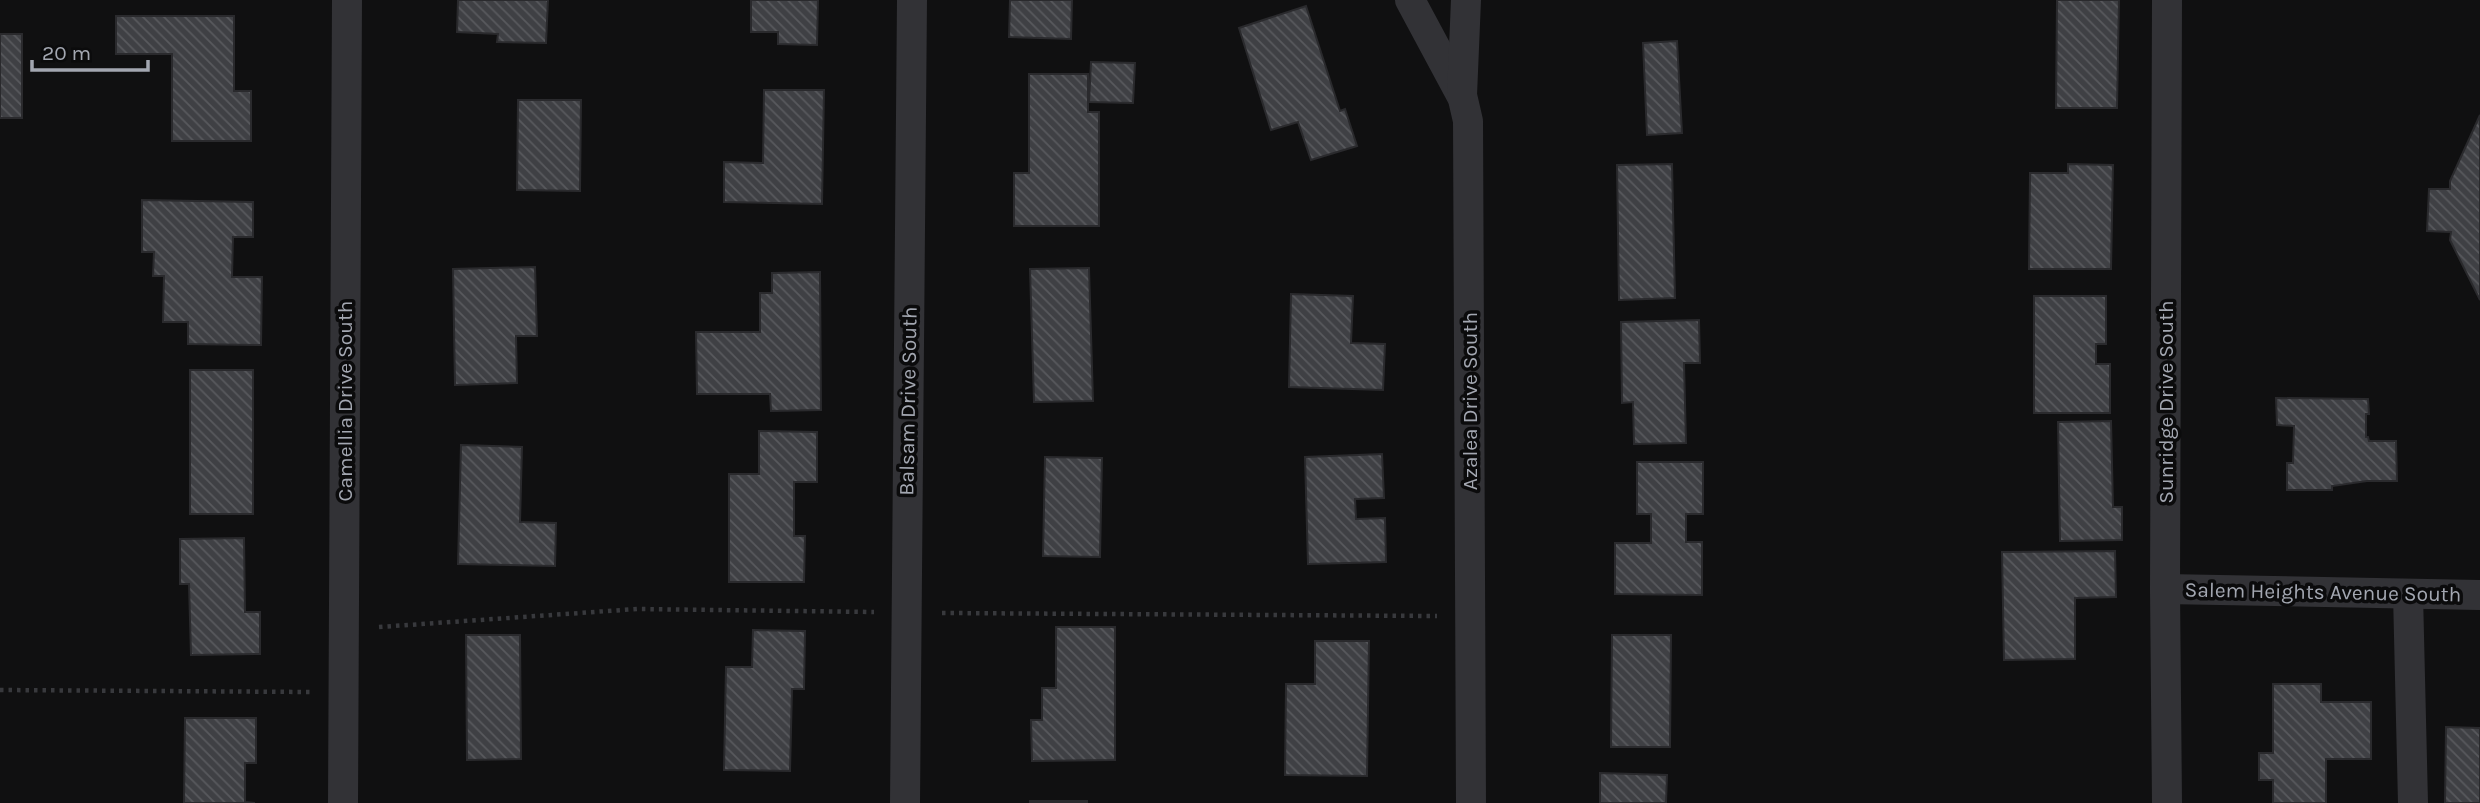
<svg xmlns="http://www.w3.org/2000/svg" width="2480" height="803" font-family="Karla,sans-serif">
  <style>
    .building { fill: url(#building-back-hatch); stroke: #2a2a2d; stroke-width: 2 }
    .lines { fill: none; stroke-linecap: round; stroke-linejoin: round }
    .path { stroke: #38393d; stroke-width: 4.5; stroke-dasharray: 3.5 5; stroke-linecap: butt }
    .minor { stroke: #323236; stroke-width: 30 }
    .labels { text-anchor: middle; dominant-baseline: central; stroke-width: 7; stroke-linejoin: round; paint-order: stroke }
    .street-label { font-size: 21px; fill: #a3a7b1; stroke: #0b0b0c }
  </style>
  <defs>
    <pattern id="building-back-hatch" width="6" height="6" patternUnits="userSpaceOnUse" patternTransform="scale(1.75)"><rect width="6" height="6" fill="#3f4044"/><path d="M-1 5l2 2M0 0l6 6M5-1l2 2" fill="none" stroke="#58595d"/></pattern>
  </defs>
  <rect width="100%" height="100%" fill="#101011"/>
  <!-- building -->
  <g class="building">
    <path d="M458,0H548L546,43L497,42L498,34L457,32Z"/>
    <path d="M751,0H818L817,45L778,44V32H751Z"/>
    <path d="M1010,0H1072L1071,39L1009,37Z"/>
    <path d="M2057,0H2119L2117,108H2056Z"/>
    <path d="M1306,6L1340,111L1345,109L1357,146L1311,160L1298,122L1271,130L1239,28Z"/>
    <path d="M116,16H234V91H251V141H172V54H116Z"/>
    <rect x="0" y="34" width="22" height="84"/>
    <path d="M1677,41L1682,133L1647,135L1643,43Z"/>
    <path d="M1091,62L1135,63L1133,103L1089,102Z"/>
    <path d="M1029,74H1088V112H1099V226H1014V173H1029Z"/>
    <path d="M764,90H824L822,204L724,202V162L763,163Z"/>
    <path d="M518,100H581L580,191L517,190Z"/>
    <path d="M2480,115V300L2450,240L2451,232L2427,231L2429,189H2450V181Z"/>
    <path d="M1672,164L1675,298L1619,300L1617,165Z"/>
    <path d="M2068,164L2113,165L2111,269H2029L2030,173H2068Z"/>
    <path d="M142,200L253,202V237H233L232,277H262L261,345L188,344V322H163L164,276H153L154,252H142Z"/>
    <path d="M535,267L537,336H516L517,383L455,385L453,269Z"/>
    <path d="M1089,268L1093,401L1034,402L1030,269Z"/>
    <path d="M820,272L821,410L771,411L770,394H697L696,332H760V293H772V273Z"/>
    <path d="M1291,294L1353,296L1351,343L1385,344L1383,390L1289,387Z"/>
    <path d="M2034,296H2106V344H2096V364H2110V413H2034Z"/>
    <path d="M1699,320L1700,363H1684L1686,443L1634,444L1633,402L1622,403L1621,322Z"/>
    <rect x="190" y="370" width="63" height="144"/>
    <path d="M2276,398L2368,399L2369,414H2366V437H2368L2369,441H2396L2397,481H2367L2332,486V490H2287V463H2293L2294,426L2277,425Z"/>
    <path d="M2111,421L2113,507H2122V540L2060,541L2058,422Z"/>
    <path d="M759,431L817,432V482H794V536H805L804,582H729V474H759Z"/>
    <path d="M461,445L522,447L520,522L556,523L555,566L458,564Z"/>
    <path d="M1382,454L1384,498L1355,499L1356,519L1385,518L1386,562L1308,564L1305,457Z"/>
    <path d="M1045,457L1102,458L1100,557L1043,556Z"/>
    <path d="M1637,462H1703V514H1686V542H1702V595L1615,594V543H1651V514H1637Z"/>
    <path d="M244,538L245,612H260V654L191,655L189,584H180V539Z"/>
    <path d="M2115,551L2116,597L2075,598V659L2004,660L2002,552Z"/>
    <path d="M1056,627H1115V760L1032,761L1031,720H1042V688H1056Z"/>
    <path d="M753,630L805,631L804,689H792L790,771L724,770L726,667H752Z"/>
    <path d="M466,635H520L521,759L467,760Z"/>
    <path d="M1612,635H1671L1670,747H1611Z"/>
    <path d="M1315,641H1369L1367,776L1285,775L1286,684H1315Z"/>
    <path d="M2273,684H2321V702H2371V759H2326V803H2273V780H2259V753H2273Z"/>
    <path d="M185,718H256V763H245V802L255,803H184Z"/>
    <path d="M2446,727L2480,728V803H2445Z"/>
    <path d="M1600,773L1667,775L1666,803H1600Z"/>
    <rect x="1030" y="801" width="57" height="2"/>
  </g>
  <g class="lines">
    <!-- path -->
    <g class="path">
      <path d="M942,613L1437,616"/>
      <path d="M379,627L637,609L874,612"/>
      <path d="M0,690L311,692"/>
    </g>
    <!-- minor -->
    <g class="minor">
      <path d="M1410,0L1461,95"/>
      <path d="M1466,0L1462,95L1468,121L1471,803"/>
      <path d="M2165,589L2480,595"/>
      <path d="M2408,594L2413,803"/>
      <path d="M343,803L347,0"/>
      <path d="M905,803L912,0"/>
      <path d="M2167,803L2165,589L2167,0"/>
    </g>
  </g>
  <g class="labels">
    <!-- street labels -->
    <g class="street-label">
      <text transform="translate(345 401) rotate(-90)">Camellia Drive South</text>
      <text transform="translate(908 401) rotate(-89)">Balsam Drive South</text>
      <text transform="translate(1470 401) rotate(-90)">Azalea Drive South</text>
      <text transform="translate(2166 402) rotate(-90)">Sunridge Drive South</text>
      <text transform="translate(2323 592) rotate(1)">Salem Heights Avenue South</text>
    </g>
  </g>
  <!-- scale -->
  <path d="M32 60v10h116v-10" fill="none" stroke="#a3a7b1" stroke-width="3.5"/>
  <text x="42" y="60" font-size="21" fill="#a3a7b1" stroke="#0b0b0c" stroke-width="5" paint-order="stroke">20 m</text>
</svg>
